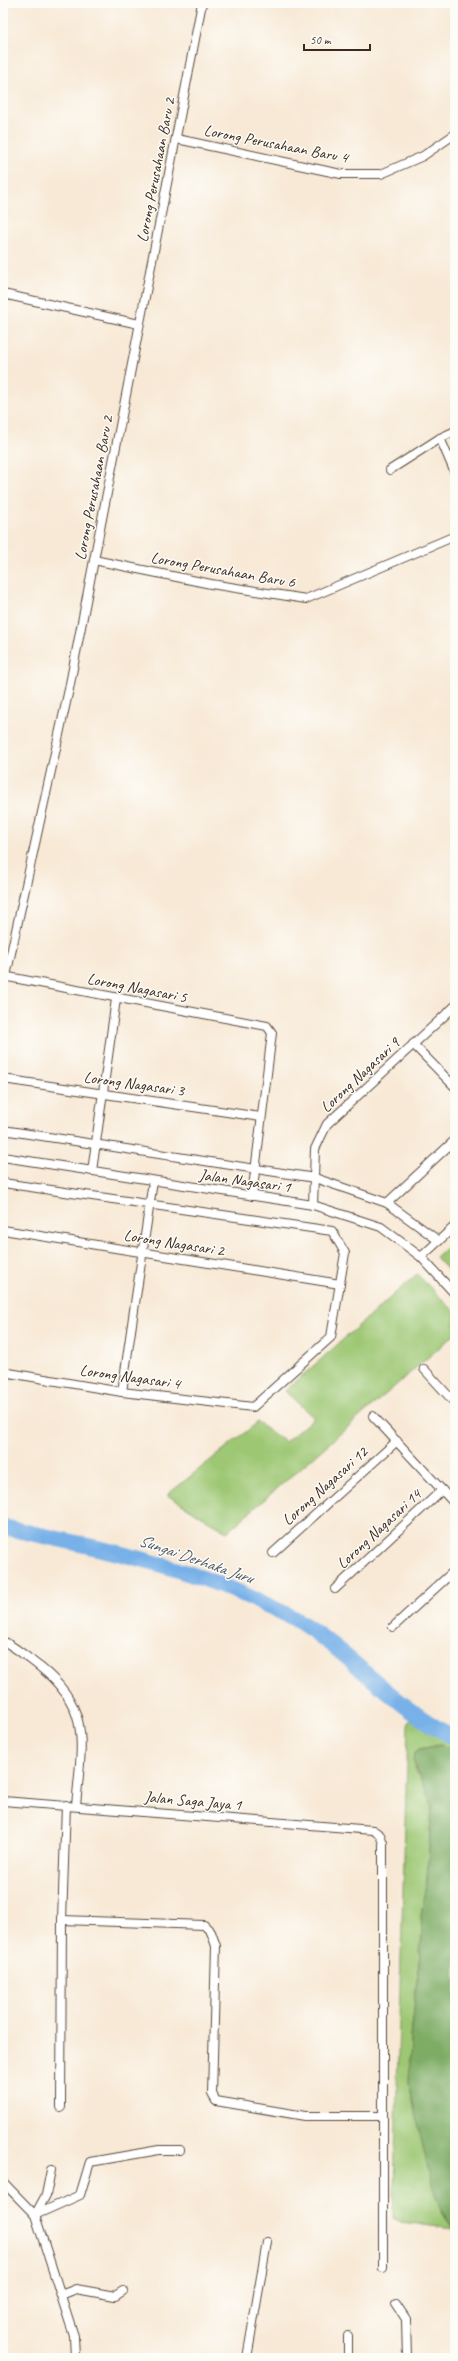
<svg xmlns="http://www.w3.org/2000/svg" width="458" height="2361" font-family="Caveat,sans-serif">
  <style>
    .green { fill: #9dc773; stroke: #6c7848 }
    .forest { fill: #7eac65; stroke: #5c6b42 }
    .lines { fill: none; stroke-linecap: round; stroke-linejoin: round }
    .river { stroke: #78b1e8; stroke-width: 16 }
    .minor-casing { stroke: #57473a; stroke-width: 10 }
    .minor { stroke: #fff; stroke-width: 8 }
    .labels { text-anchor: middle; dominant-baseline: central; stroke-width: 3; stroke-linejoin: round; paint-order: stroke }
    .street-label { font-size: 16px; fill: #3b2a1e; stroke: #fdfcf7 }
    .water-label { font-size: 17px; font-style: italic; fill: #505965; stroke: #fdfcf7 }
  </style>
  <rect width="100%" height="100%" fill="#fdfcf7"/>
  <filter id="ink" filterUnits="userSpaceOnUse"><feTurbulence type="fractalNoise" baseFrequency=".025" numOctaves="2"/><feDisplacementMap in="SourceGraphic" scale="8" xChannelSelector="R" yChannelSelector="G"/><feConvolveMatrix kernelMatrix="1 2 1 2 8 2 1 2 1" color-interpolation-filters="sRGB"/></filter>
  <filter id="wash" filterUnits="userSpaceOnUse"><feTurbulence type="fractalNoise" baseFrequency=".012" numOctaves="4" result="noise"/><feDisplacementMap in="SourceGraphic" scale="16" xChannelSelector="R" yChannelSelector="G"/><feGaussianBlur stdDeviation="0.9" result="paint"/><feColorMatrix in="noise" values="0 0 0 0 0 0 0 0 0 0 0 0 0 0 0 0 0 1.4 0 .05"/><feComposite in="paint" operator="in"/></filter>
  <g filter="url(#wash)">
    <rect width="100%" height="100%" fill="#f8e9d6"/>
    <!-- green -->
    <g class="green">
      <path d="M455,1240V1278L436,1257Z"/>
      <path d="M417,1274L455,1312V1334L227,1532L167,1495L258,1422L285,1442L314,1418L285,1391Z"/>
      <path d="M412,1717L442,1737L455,1743V1751L441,1745L419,1749L415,1769L431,1799L432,1805L427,1877L421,1916L422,1935L411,2037L409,2084L443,2214L453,2229L401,2222L393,2218L408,1725Z"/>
    </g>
    <!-- forest -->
    <path class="forest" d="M441,1745L455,1751V2229L443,2214L429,2173L409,2084L411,2037L422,1935L421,1916L427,1877L432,1805L413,1761L414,1753L419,1749Z"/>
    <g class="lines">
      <!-- river -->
      <path class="river" d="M3,1527C91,1546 178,1563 260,1602C274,1609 290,1615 303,1624C356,1658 398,1710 455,1738"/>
    </g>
  </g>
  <g filter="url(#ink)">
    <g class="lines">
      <defs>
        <g id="minor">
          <path d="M177,139L341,174H381L423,156L455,134"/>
          <path d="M3,294L139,324"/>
          <path d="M440,438L455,473"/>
          <path d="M390,470L440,438L455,431"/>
          <path d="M94,560L211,584L306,599L455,536"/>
          <path d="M3,976L267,1026L272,1033L252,1196"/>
          <path d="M6,976L69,689L202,3"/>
          <path d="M413,1044L455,1087"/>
          <path d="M3,1079L261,1117"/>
          <path d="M3,1130L315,1178L387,1203L439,1241"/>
          <path d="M3,1157L313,1205L381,1227L421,1257L455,1294"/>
          <path d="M92,1171L116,999"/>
          <path d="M3,1183L332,1231L345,1253L331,1337L253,1407L122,1392L3,1372"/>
          <path d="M387,1203L455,1140"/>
          <path d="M313,1205L315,1149L327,1124L455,1006"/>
          <path d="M3,1230L340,1284"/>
          <path d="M421,1257L455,1226"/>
          <path d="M424,1369L455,1403"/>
          <path d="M122,1392L153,1181"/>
          <path d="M373,1416L455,1504"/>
          <path d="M273,1553L397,1441"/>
          <path d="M335,1589L442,1490"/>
          <path d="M393,1627L455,1570"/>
          <path d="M3,1641C17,1648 28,1658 40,1667C93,1709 81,1746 76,1806"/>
          <path d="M3,1801L373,1830L380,1835L383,1843V2268"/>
          <path d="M62,1920L204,1925L211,1932L216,1946L212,2094L216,2101L305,2116H383"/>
          <path d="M61,2107L62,1920L66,1805"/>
          <path d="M3,2182L35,2215L74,2336L75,2358"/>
          <path d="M35,2215L80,2195L90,2162L159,2150H180"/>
          <path d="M35,2215L46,2195L51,2170"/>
          <path d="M61,2295L76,2289L115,2296L123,2291"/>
          <path d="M396,2304L406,2319L407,2358"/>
          <path d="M247,2358L267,2242"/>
          <path d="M348,2358V2336"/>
        </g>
      </defs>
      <!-- minor casing -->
      <use href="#minor" class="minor-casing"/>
      <!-- minor -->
      <use href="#minor" class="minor"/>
    </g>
  </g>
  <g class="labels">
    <!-- street labels -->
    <g class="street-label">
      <text transform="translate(276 144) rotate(11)">Lorong Perusahaan Baru 4</text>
      <text transform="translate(156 170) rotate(-79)">Lorong Perusahaan Baru 2</text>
      <text transform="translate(94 488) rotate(-79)">Lorong Perusahaan Baru 2</text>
      <text transform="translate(223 570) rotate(10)">Lorong Perusahaan Baru 6</text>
      <text transform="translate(137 988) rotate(11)">Lorong Nagasari 5</text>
      <text transform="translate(360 1075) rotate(-43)">Lorong Nagasari 9</text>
      <text transform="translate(134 1084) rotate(8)">Lorong Nagasari 3</text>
      <text transform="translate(245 1181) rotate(8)">Jalan Nagasari 1</text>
      <text transform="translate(174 1243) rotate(9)">Lorong Nagasari 2</text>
      <text transform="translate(130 1377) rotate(8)">Lorong Nagasari 4</text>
      <text transform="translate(325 1486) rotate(-42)">Lorong Nagasari 12</text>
      <text transform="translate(379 1529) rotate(-43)">Lorong Nagasari 14</text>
      <text transform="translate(193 1801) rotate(5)">Jalan Saga Jaya 1</text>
    </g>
    <!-- water labels -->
    <g class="water-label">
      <text transform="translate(196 1559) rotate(19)">Sungai Derhaka Juru</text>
    </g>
  </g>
  <!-- margin -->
  <rect width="458" height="2361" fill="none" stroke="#fdfcf7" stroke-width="16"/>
  <!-- scale -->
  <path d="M304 44v6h66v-6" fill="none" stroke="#3b2a1e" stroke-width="2"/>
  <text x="310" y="44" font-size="12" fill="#3b2a1e" stroke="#fdfcf7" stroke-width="3" paint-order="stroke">50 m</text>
</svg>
